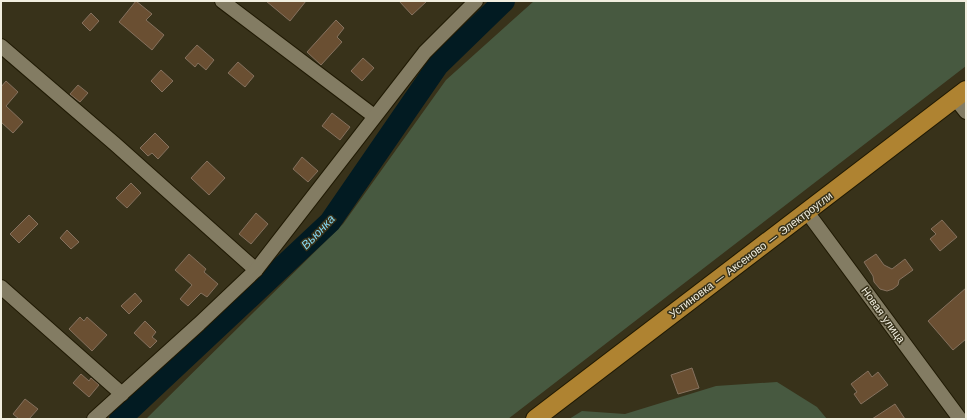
<svg xmlns="http://www.w3.org/2000/svg" width="967" height="420" font-family="'Work Sans',sans-serif">
  <style>
    .green { fill: #475940 }
    .lines { fill: none; stroke-linecap: round; stroke-linejoin: round }
    .river { stroke: #021b22; stroke-width: 22 }
    .building { fill: #6a4f32; stroke: #85715e }
    .minor-casing { stroke: #1f1903; stroke-width: 16 }
    .major-casing { stroke: #1f1903; stroke-width: 20 }
    .minor { stroke: #837c63; stroke-width: 14 }
    .major { stroke: #af8331; stroke-width: 18 }
    .labels { text-anchor: middle; dominant-baseline: central; stroke-width: 3; stroke-linejoin: round; paint-order: stroke }
    .street-label { font-size: 11px; fill: #f1eedf; stroke: #38321a }
    .water-label { font-size: 12px; font-style: italic; fill: #86d7f0; stroke: #38321a }
  </style>
  <rect width="100%" height="100%" fill="#38321a"/>
  <!-- green -->
  <g class="green">
    <path d="M534,1H966V66L508,419H146L343,224L446,80Z"/>
    <path d="M777,382L817,407L827,419H569L582,411L625,414L716,386Z"/>
  </g>
  <g class="lines">
    <!-- river -->
    <path class="river" d="M120,419L330,222L438,65L504,1"/>
  </g>
  <!-- building -->
  <g class="building">
    <path d="M136,1L152,14L146,20L164,35L152,50L119,22Z"/>
    <path d="M266,1H306L290,21Z"/>
    <path d="M399,1H427L412,15Z"/>
    <path d="M91,13L99,21L90,31L82,23Z"/>
    <path d="M336,20L344,28L337,37L342,42L321,65L307,52Z"/>
    <path d="M197,45L214,60L206,70L198,63L195,67L185,58Z"/>
    <path d="M363,58L374,68L362,81L351,71Z"/>
    <path d="M238,62L254,76L245,87L228,73Z"/>
    <path d="M161,70L173,81L162,92L151,81Z"/>
    <path d="M6,81L18,92L6,106L23,122L13,133L1,122V87Z"/>
    <path d="M78,85L88,93L80,102L70,94Z"/>
    <path d="M332,113L350,127L340,140L322,126Z"/>
    <path d="M155,133L169,147L158,159L152,153L148,156L140,148Z"/>
    <path d="M302,157L318,171L308,182L293,169Z"/>
    <path d="M207,161L225,178L209,195L191,178Z"/>
    <path d="M131,183L141,193L127,208L116,198Z"/>
    <path d="M256,213L268,224L251,244L239,234Z"/>
    <path d="M29,215L38,224L19,243L10,234Z"/>
    <path d="M942,220L957,237L940,251L930,239L936,234L931,229Z"/>
    <path d="M67,230L79,242L71,249L60,238Z"/>
    <path d="M189,254L206,269L204,272L218,284L207,297L201,293L188,306L180,299L192,285L175,270Z"/>
    <path d="M876,254L884,265L892,269L905,259L913,270L899,280L898,285L893,289L887,291L880,289L874,282L873,276L864,262Z"/>
    <path d="M966,288V339L953,350L928,321Z"/>
    <path d="M135,293L142,301L129,314L121,306Z"/>
    <path d="M80,317L84,321L87,317L107,335L92,351L69,329Z"/>
    <path d="M145,321L156,332L152,337L157,341L150,348L134,333Z"/>
    <path d="M692,368L699,388L678,394L671,375Z"/>
    <path d="M868,371L872,377L878,372L888,385L861,404L854,394L857,392L851,384Z"/>
    <path d="M81,374L89,381L91,378L99,385L89,397L73,383Z"/>
    <path d="M25,399L38,409L29,419H19L13,414Z"/>
    <path d="M895,404L905,419H872Z"/>
  </g>
  <g class="lines">
    <defs>
      <g id="minor">
        <path d="M222,1L374,116"/>
        <path d="M1,46L115,144L256,270"/>
        <path d="M955,98L966,112"/>
        <path d="M807,212L960,419"/>
        <path d="M1,287L122,394"/>
        <path d="M94,419L199,324L256,270L425,52L476,1"/>
      </g>
      <path id="major" d="M535,419L966,90"/>
    </defs>
    <!-- minor casing -->
    <use href="#minor" class="minor-casing"/>
    <!-- major casing -->
    <use href="#major" class="major-casing"/>
    <!-- minor -->
    <use href="#minor" class="minor"/>
    <!-- major -->
    <use href="#major" class="major"/>
  </g>
  <g class="labels">
    <!-- street labels -->
    <g class="street-label">
      <text transform="translate(751 255) rotate(-37)">Устиновка — Аксеново — Электроугли</text>
      <text transform="translate(883 315) rotate(54)">Новая улица</text>
    </g>
    <!-- water labels -->
    <g class="water-label">
      <text transform="translate(318 232) rotate(-46)">Вьюнка</text>
    </g>
  </g>
  <!-- border -->
  <rect width="967" height="420" fill="none" stroke="#f1eedf" stroke-width="4"/>
</svg>
